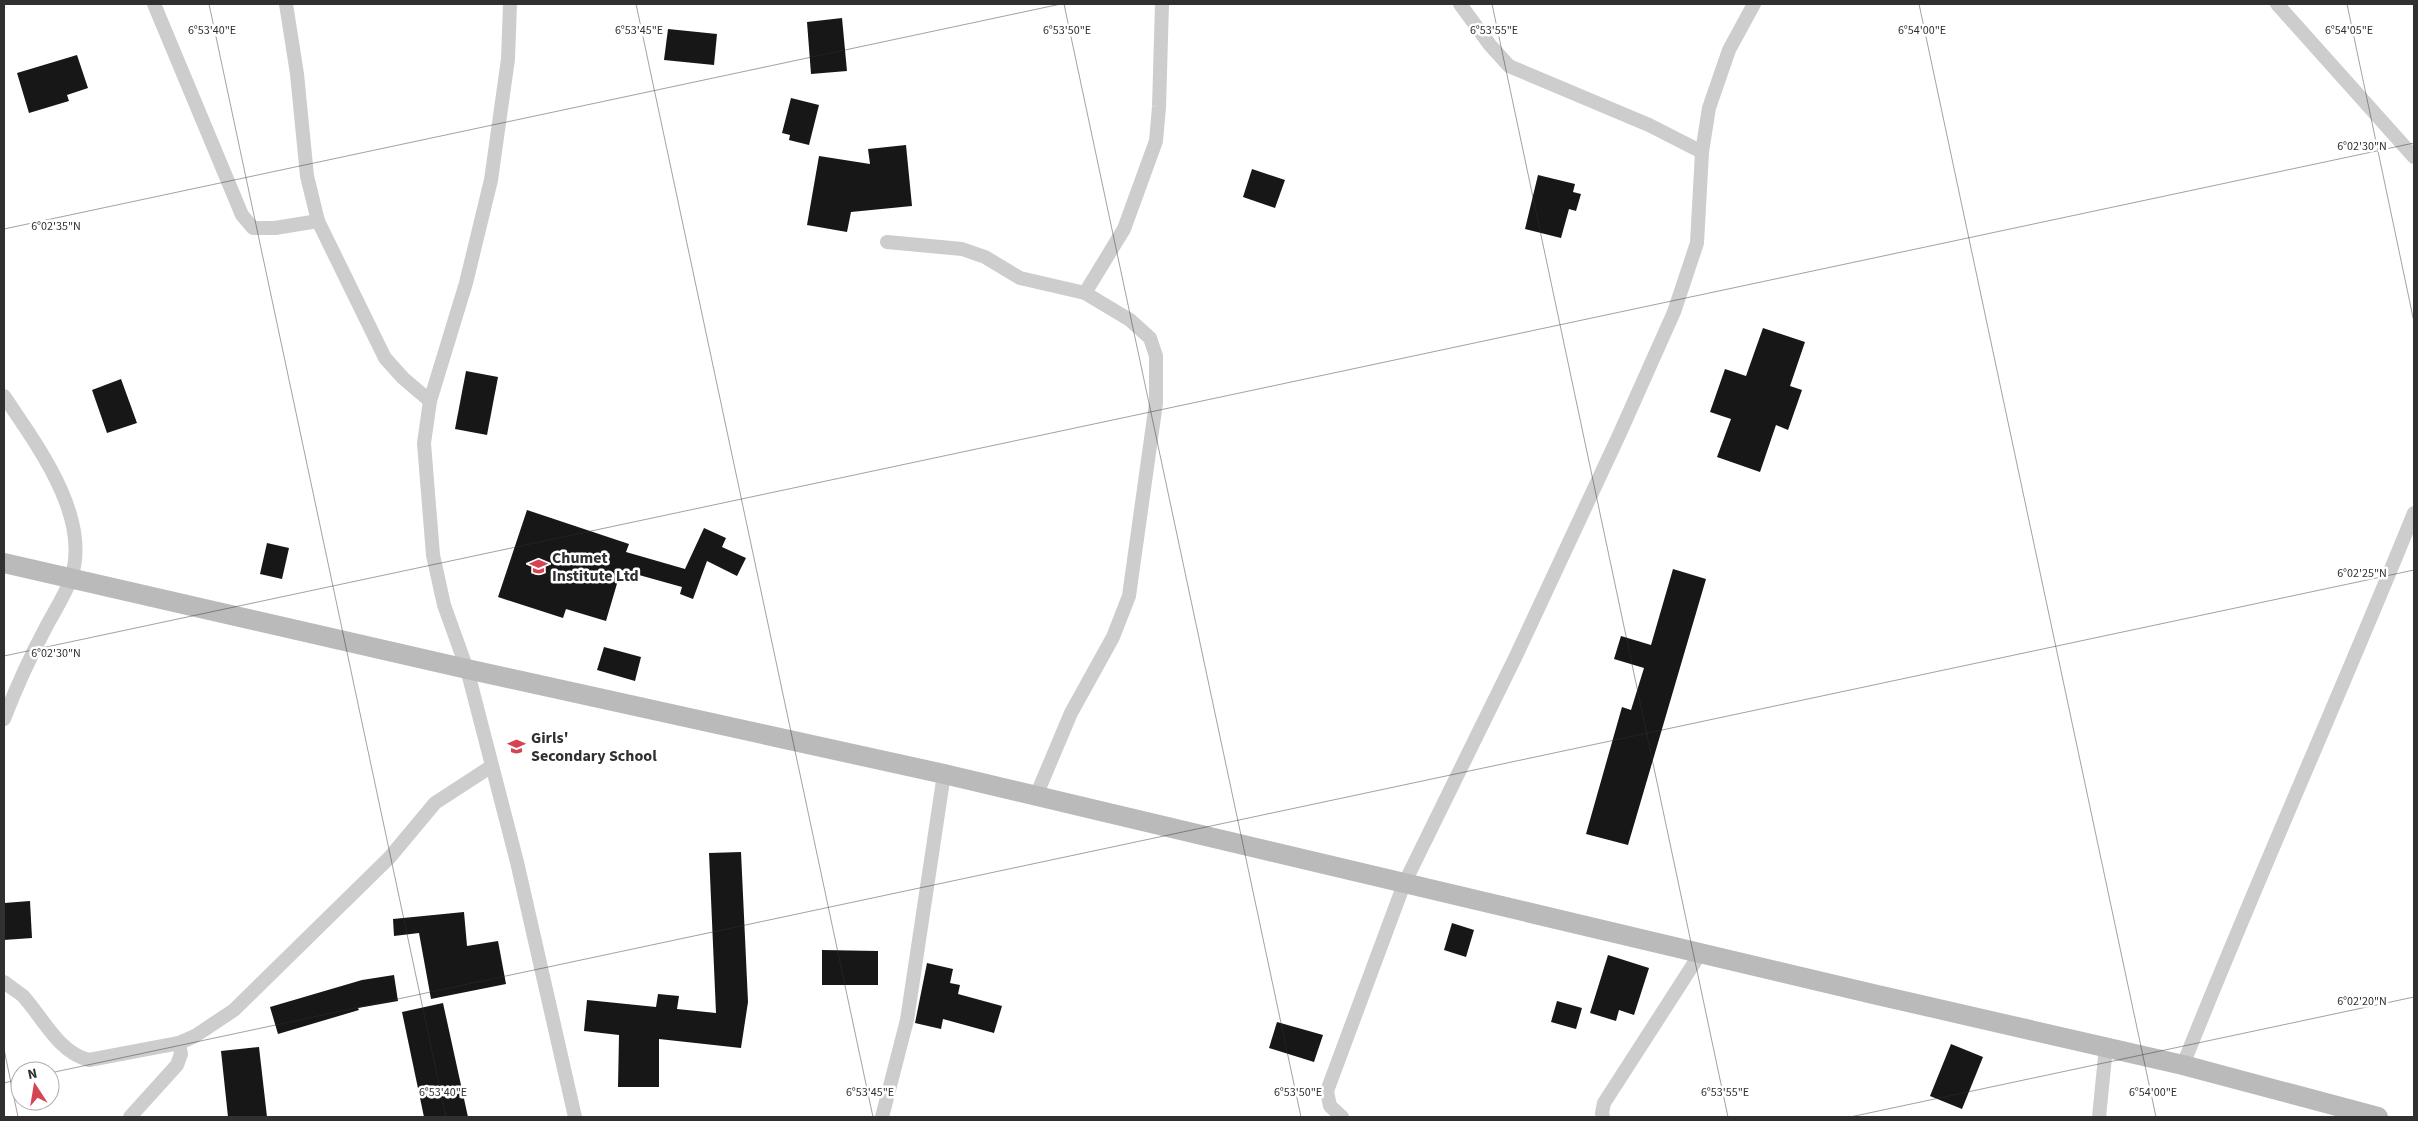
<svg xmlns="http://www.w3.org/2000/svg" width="2418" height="1121" font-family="'Source Sans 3',sans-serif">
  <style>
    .building { fill: #171717 }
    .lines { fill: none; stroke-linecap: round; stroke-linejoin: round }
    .street { stroke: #cdcdcd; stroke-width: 14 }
    .secondary { stroke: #bababa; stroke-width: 20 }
    .ticks { fill: none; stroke: #303030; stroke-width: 1; stroke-opacity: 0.45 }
    .labels { text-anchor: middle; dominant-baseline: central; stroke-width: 5; stroke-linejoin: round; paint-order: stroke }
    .poi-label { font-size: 16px; font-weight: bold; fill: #303030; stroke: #fff; text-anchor: start }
    .ticks-label { font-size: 12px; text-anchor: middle; fill: #303030; stroke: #fff; stroke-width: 5; stroke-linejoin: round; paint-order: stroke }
  </style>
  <rect width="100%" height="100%" fill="#fff"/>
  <!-- building -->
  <g class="building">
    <path d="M842,18L847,71L811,74L807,22Z"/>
    <path d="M668,29L717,34L714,65L664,60Z"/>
    <path d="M77,55L88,88L67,95L69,101L29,113L17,73Z"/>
    <path d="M791,98L819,105L809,145L789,140L790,135L782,133Z"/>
    <path d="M906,145L912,206L851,212L847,232L807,225L819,156L870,164L868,149Z"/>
    <path d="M1252,169L1285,180L1275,208L1243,197Z"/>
    <path d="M1538,175L1575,184L1573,192L1581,194L1576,211L1569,209L1561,238L1525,229Z"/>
    <path d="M1763,328L1805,342L1790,386L1802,390L1788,430L1776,425L1760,472L1717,457L1731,419L1710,412L1725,369L1746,376Z"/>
    <path d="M466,371L498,377L487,435L455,429Z"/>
    <path d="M121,379L137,423L107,433L92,390Z"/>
    <path d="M527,510L629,544L626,552L685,569L704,528L726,538L722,547L746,558L737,576L707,561L693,599L680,594L682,587L621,570L606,621L566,609L563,618L498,597Z"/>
    <path d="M267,543L289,548L282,579L260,574Z"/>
    <path d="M1673,569L1706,579L1628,845L1586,834L1622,707L1631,710L1644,668L1614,659L1621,636L1651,645Z"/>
    <path d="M604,647L641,657L635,681L597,670Z"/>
    <path d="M741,852L748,1002L741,1048L659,1039V1087H618L619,1035L584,1031L587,1000L656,1007L658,994L679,996L677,1009L716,1013L709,853Z"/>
    <path d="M30,901L32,938L4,940V903Z"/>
    <path d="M464,912L467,946L498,941L506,984L431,999L419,933L394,936L393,919Z"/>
    <path d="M1452,923L1474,930L1466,957L1444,950Z"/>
    <path d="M822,950L878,951V985H822Z"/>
    <path d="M1608,955L1649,968L1634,1015L1619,1010L1616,1021L1590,1013Z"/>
    <path d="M927,963L953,969L950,983L960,985L958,994L1002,1006L994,1033L943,1019L941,1029L915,1023Z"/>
    <path d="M394,975L398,1001L358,1008L359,1010L278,1034L270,1007L362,980Z"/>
    <path d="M1557,1001L1582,1008L1576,1029L1551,1022Z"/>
    <path d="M443,1003L468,1117H424L402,1012Z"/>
    <path d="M1277,1022L1323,1035L1314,1062L1269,1048Z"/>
    <path d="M1951,1044L1983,1057L1962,1109L1930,1096Z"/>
    <path d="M259,1047L267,1117H228L221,1051Z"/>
  </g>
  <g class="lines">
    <!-- street -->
    <g class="street">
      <path d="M154,4L242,215L253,228H275L318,221"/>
      <path d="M286,4L297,74L307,176L318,221L385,358L403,378L430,401"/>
      <path d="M510,4L508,59L491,180L466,283L430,401L424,443L433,555L444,605L467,669L517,862L575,1117"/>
      <path d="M1460,4L1490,45L1509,66L1649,125L1702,152"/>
      <path d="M2277,4L2414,157"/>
      <path d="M887,242L962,249L985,257L1020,278L1085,293L1130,320L1150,338L1156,356V403L1129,596L1113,637L1071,713L1036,796"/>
      <path d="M1085,293L1124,229L1156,141L1159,107L1162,4"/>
      <path d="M4,396C36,444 92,517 71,578C65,596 53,613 45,629C29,659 16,688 4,719"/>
      <path d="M4,982C10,987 17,991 23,996C43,1018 59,1053 89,1060L179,1043L195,1036L234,1010L390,857L435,803L492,766"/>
      <path d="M2183,1065C2257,879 2339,698 2414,513"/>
      <path d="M130,1117L177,1065L181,1054L179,1043"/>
      <path d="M882,1117L907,1020L944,774"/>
      <path d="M1342,1117L1330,1106L1327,1091L1404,884L1515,658L1620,433L1674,312L1697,243L1702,152L1709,108L1729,50L1754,4"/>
      <path d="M1603,1117L1602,1113L1604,1103L1700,954"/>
      <path d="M2099,1117L2106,1047"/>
    </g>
    <!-- secondary -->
    <path class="secondary" d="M4,563L467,669L944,774L1873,994L2183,1065L2378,1117"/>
  </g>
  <!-- ticks -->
  <path class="ticks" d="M209,4L446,1117M636,4L873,1117M1064,4L1301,1117M1492,4L1728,1117M1919,4L2156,1117M2347,4L2414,322M4,229L1061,4M4,656L2414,143M4,1049L18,1117M50,1073L2414,570M4,1083L20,1079M1850,1117L2414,997"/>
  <!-- icons -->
  <defs>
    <symbol id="school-bare" viewBox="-9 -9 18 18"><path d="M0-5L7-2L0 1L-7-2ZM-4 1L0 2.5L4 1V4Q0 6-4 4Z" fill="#d54453" stroke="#fff" stroke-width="2.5" paint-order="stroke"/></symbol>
  </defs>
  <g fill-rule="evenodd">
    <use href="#school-bare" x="526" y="554" width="25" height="25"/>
    <use href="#school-bare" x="504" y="734" width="25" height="25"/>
  </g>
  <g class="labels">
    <!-- poi labels -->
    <g class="poi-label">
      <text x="552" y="558">Chumet<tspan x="552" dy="18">Institute Ltd</tspan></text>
      <text x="531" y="738">Girls'<tspan x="531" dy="18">Secondary School</tspan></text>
    </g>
  </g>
  <g class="ticks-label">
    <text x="212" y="34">6°53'40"E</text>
    <text x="639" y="34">6°53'45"E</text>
    <text x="1067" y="34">6°53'50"E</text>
    <text x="1494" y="34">6°53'55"E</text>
    <text x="1922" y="34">6°54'00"E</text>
    <text x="2349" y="34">6°54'05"E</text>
    <text x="2362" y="150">6°02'30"N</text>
    <text x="56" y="230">6°02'35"N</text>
    <text x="2362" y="577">6°02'25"N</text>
    <text x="56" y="657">6°02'30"N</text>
    <text x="2362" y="1005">6°02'20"N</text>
    <text x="443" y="1096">6°53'40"E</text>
    <text x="870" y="1096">6°53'45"E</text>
    <text x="1298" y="1096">6°53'50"E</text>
    <text x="1725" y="1096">6°53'55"E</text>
    <text x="2153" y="1096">6°54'00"E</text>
  </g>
  <!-- border -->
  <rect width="2418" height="1121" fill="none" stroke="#303030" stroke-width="10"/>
  <!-- north arrow -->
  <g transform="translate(35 1086) rotate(348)"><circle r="24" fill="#ffffff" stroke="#acacac"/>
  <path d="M0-4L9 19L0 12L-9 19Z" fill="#d54453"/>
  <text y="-8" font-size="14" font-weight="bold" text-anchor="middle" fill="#303030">N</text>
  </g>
</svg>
